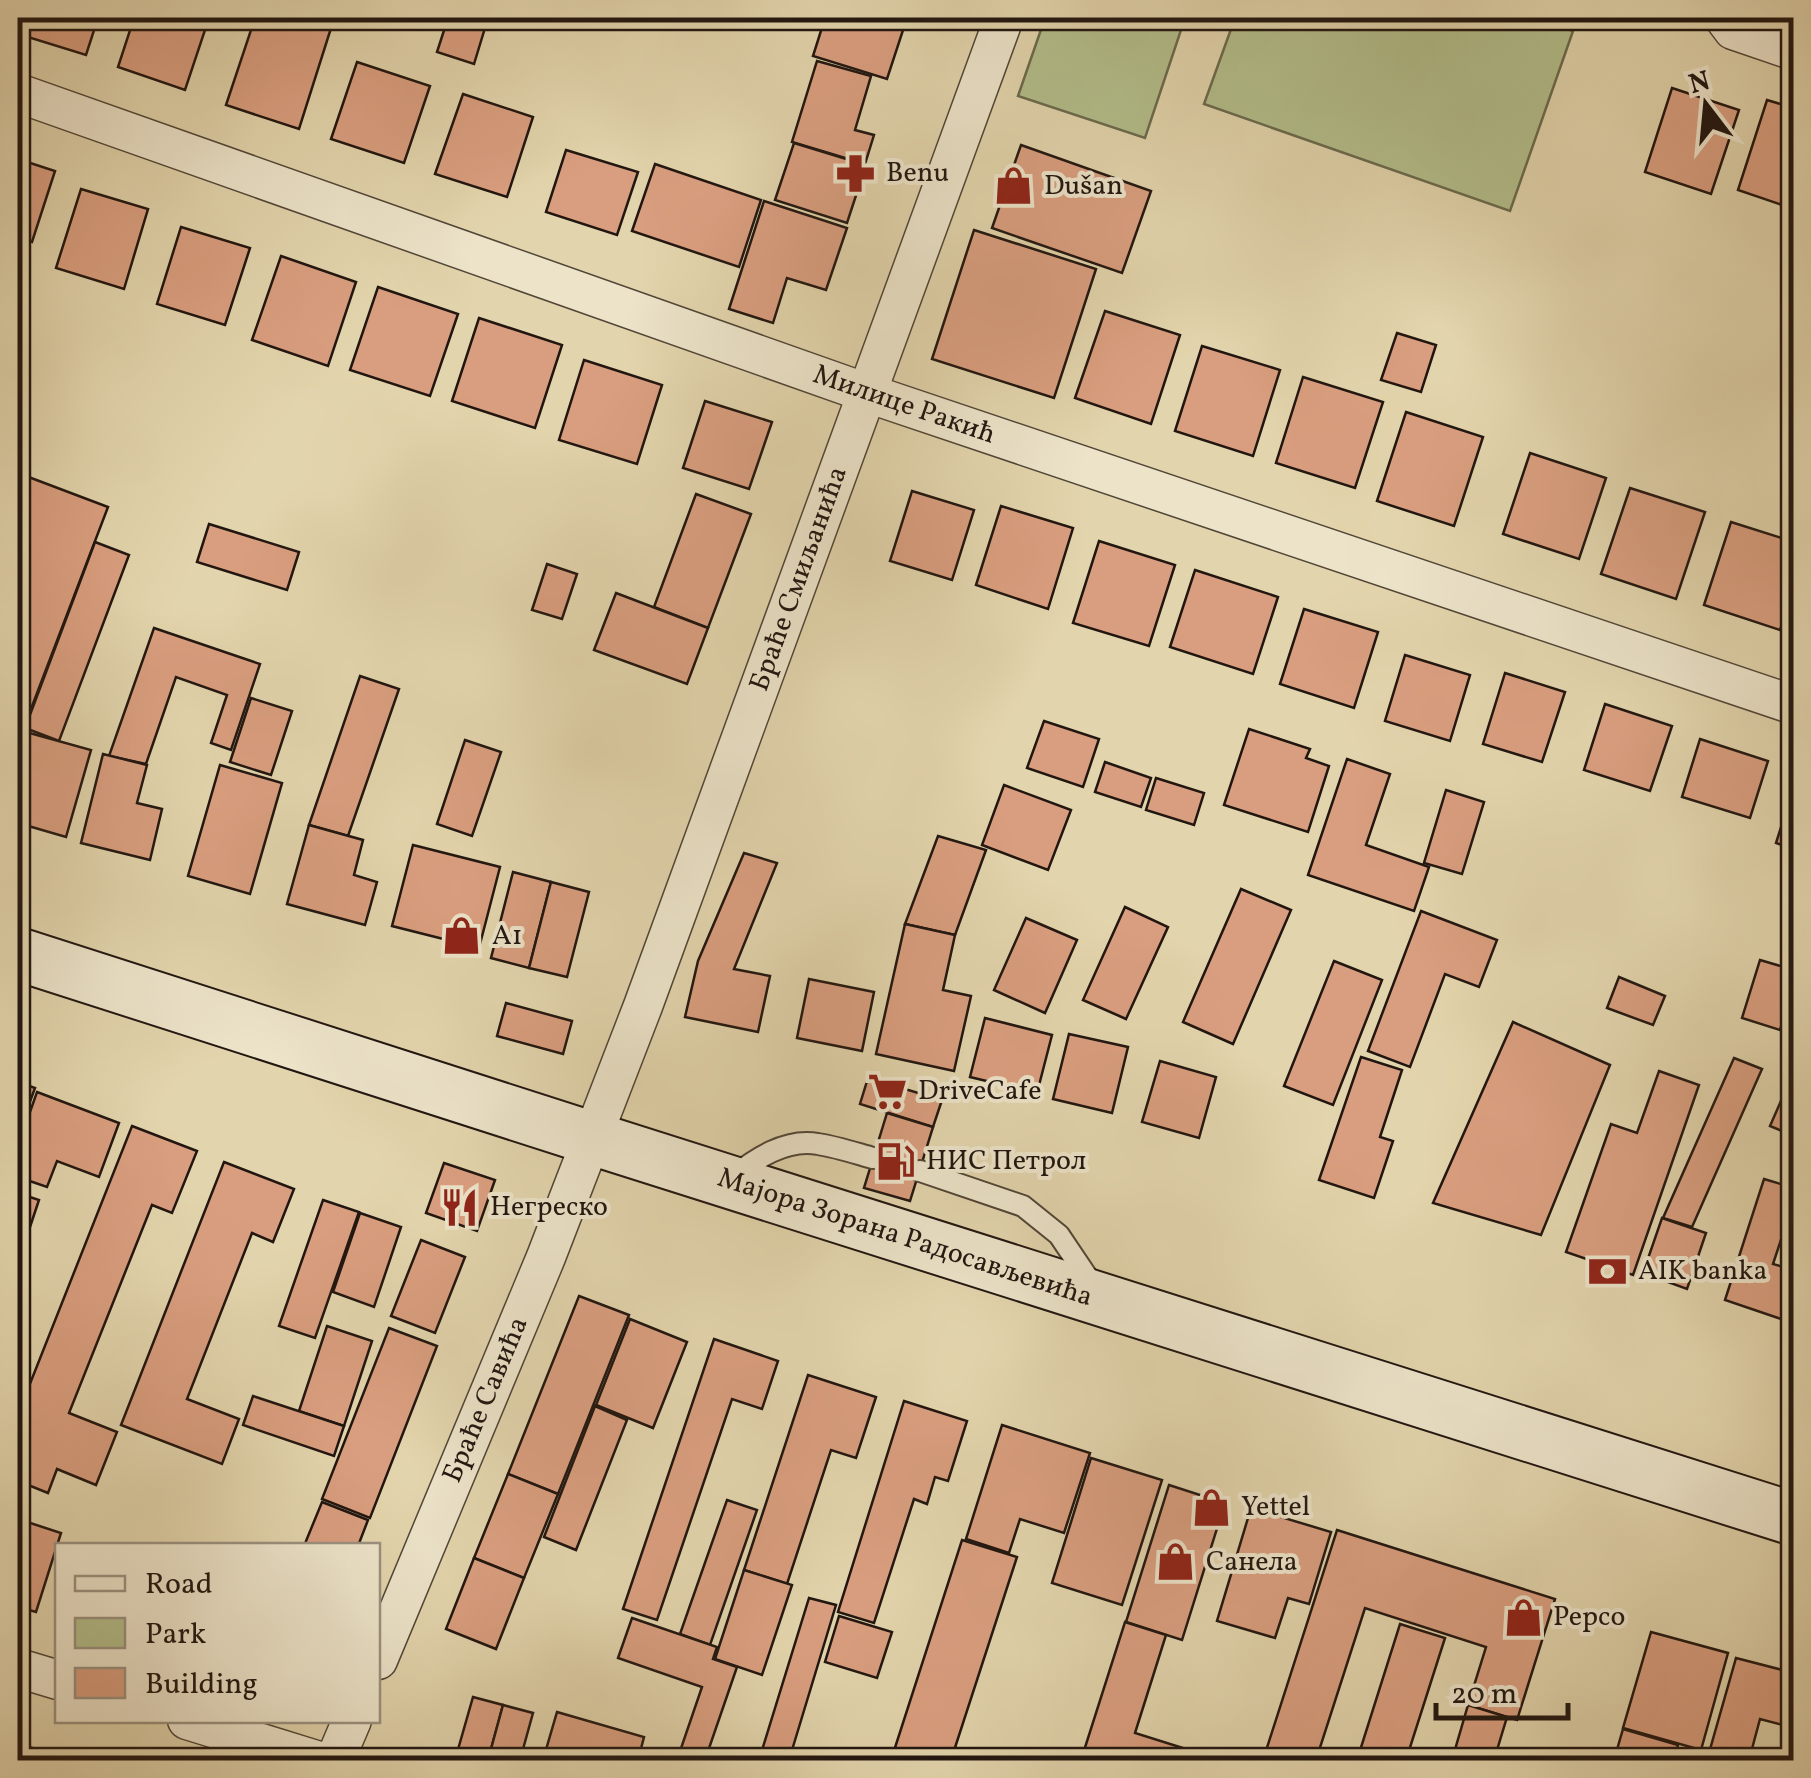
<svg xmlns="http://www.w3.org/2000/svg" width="1811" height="1778" font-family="Vollkorn,serif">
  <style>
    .green { fill: #b2bd8a; stroke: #6a6a4d; stroke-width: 2.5 }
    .building { fill: #d99e7f; stroke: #211610; stroke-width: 2.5 }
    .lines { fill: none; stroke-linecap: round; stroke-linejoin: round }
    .service-casing { stroke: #514637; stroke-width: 24 }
    .minor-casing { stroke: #514637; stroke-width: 41 }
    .secondary-casing { stroke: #211610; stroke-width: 56 }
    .service { stroke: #ece3c9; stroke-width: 20 }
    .minor { stroke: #ece3c9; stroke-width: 38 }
    .secondary { stroke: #ece3c9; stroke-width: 52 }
    .labels { text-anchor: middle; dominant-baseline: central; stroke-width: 8; stroke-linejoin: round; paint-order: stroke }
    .poi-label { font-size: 28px; fill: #211610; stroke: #ece3c9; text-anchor: start }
    .street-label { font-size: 28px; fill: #211610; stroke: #ece3c9 }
  </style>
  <rect width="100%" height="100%" fill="#e2d4ac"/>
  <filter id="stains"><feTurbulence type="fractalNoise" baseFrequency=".002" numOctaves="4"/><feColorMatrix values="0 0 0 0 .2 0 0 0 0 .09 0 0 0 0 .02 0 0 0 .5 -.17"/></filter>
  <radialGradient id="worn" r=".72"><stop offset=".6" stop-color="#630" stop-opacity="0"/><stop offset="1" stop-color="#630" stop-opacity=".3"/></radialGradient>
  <!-- green -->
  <g class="green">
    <path d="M1045,18H1185L1145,138L1018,96Z"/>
    <path d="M1235,18H1535L1573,31L1510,211L1204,104Z"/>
  </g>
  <!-- building -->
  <g class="building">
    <path d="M23,18H98L86,55L18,34Z"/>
    <path d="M134,18H209L185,90L118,67Z"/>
    <path d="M255,18H309L332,25L299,129L226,105Z"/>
    <path d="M448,18H488L474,64L437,52Z"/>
    <path d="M825,18H907L887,79L813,56Z"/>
    <path d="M817,61L871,76L855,130L874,135L865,164L792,142Z"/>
    <path d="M357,62L430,86L404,163L331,139Z"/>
    <path d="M1672,88L1739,110L1711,194L1645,172Z"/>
    <path d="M463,94L533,117L507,197L435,174Z"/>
    <path d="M1767,100L1794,108V209L1738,190Z"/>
    <path d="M794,143L866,165L847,223L775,200Z"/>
    <path d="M1021,145L1151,191L1122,273L992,228Z"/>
    <path d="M566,150L638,172L617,235L546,212Z"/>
    <path d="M18,159L55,171L32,242L18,238Z"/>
    <path d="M655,164L761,200L739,267L632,231Z"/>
    <path d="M81,189L148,209L124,289L56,268Z"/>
    <path d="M764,201L847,228L826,290L787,278L773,323L729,309Z"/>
    <path d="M181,227L250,248L225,325L157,304Z"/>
    <path d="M974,230L1096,269L1054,398L932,359Z"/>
    <path d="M281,256L356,282L328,366L252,340Z"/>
    <path d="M378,287L458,314L430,396L350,370Z"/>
    <path d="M1105,311L1180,335L1151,424L1075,398Z"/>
    <path d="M479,318L562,345L535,428L452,401Z"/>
    <path d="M1397,333L1436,345L1421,392L1381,380Z"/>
    <path d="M1202,346L1280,370L1253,456L1175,431Z"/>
    <path d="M584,360L662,385L637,464L559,440Z"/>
    <path d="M1303,377L1383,402L1355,488L1276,463Z"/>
    <path d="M705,401L772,422L749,489L683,468Z"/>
    <path d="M1406,412L1483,437L1454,526L1377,501Z"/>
    <path d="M1530,453L1606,478L1579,559L1503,534Z"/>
    <path d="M18,473L108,507L26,722L18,719Z"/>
    <path d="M1630,488L1705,512L1676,599L1601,574Z"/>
    <path d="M912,491L974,510L952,580L890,561Z"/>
    <path d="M696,494L751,514L708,628L654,607Z"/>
    <path d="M1001,506L1073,528L1048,609L976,585Z"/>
    <path d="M1731,522L1794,542V590L1780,630L1704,605Z"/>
    <path d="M209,524L299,552L287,590L197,562Z"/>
    <path d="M1099,541L1175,565L1149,646L1073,623Z"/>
    <path d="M95,542L129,555L59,741L25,728Z"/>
    <path d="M547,564L577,574L562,619L532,610Z"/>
    <path d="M1195,570L1278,597L1253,674L1170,647Z"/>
    <path d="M616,593L708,628L687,684L594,650Z"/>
    <path d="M1304,609L1378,632L1354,708L1280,684Z"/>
    <path d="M154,628L260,664L231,750L211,743L227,695L176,677L146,764L109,756Z"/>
    <path d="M1405,655L1470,675L1450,741L1385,721Z"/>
    <path d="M1505,673L1565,692L1542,762L1483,744Z"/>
    <path d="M360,676L399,689L348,836L309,825Z"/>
    <path d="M251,698L292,711L271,775L230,762Z"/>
    <path d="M1605,704L1672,726L1650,791L1584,770Z"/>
    <path d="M1044,721L1099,739L1083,787L1027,768Z"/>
    <path d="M1249,729L1310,749L1306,758L1329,766L1308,832L1224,805Z"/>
    <path d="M26,732L91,750L66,837L18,823V763Z"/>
    <path d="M1700,739L1768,761L1750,818L1682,797Z"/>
    <path d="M465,740L501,752L472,836L437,824Z"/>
    <path d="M103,754L147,765L137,803L162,809L150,860L81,843Z"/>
    <path d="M1347,759L1390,774L1366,845L1429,867L1414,911L1308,875Z"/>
    <path d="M1105,762L1151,778L1141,807L1095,792Z"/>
    <path d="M220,765L282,783L250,894L188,876Z"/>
    <path d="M1156,778L1204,793L1194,825L1146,810Z"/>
    <path d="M1004,785L1071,810L1048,870L982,845Z"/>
    <path d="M1794,786V849L1776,843Z"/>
    <path d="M1446,790L1484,802L1462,874L1424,863Z"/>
    <path d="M309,825L363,840L354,875L377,882L365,925L287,904Z"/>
    <path d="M938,836L986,850L955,935L905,924Z"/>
    <path d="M413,845L500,867L479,948L392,926Z"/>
    <path d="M744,853L777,863L734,969L770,976L758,1032L685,1017L698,961Z"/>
    <path d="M513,872L551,882L529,968L491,958Z"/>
    <path d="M551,882L589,892L567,977L529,968Z"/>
    <path d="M1241,889L1291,910L1233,1044L1183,1022Z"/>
    <path d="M1125,907L1168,927L1126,1019L1083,1000Z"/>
    <path d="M1421,911L1497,940L1479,987L1445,974L1410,1067L1368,1051Z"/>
    <path d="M1026,918L1077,940L1045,1013L994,990Z"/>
    <path d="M905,924L955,935L943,990L971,996L954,1071L876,1054Z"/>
    <path d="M1760,960L1794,970V985L1780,1030L1742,1018Z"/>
    <path d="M1334,961L1382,980L1333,1105L1284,1086Z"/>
    <path d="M1619,977L1665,996L1653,1025L1607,1008Z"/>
    <path d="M809,979L874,992L862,1051L797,1038Z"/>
    <path d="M506,1003L572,1021L563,1054L497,1036Z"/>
    <path d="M985,1018L1052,1035L1037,1093L970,1077Z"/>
    <path d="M1513,1022L1610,1065L1541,1235L1433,1203Z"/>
    <path d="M1069,1034L1128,1047L1112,1113L1053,1099Z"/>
    <path d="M1361,1057L1402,1070L1380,1137L1393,1141L1374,1198L1319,1180Z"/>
    <path d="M1734,1058L1762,1069L1692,1227L1663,1218Z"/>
    <path d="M1160,1061L1216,1077L1199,1138L1142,1122Z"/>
    <path d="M1659,1071L1699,1085L1633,1275L1566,1252L1611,1124L1637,1133Z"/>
    <path d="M1794,1071V1136L1770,1126Z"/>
    <path d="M868,1078L942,1100L933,1127L860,1104Z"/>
    <path d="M18,1082L35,1088L18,1134Z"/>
    <path d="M37,1092L119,1123L99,1177L57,1161L47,1187L18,1177V1146Z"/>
    <path d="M887,1113L933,1127L910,1201L864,1188Z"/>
    <path d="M132,1126L197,1151L172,1213L152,1205L69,1413L117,1432L96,1485L57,1469L48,1493L18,1481V1414Z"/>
    <path d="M224,1162L294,1189L273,1242L252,1233L187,1399L239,1419L222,1464L121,1425Z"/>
    <path d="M444,1163L495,1180L477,1231L426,1213Z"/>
    <path d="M1764,1179L1794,1188V1200L1773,1264L1794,1270V1281L1781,1319L1725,1300Z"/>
    <path d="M18,1193L39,1200L18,1263Z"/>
    <path d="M323,1200L359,1212L315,1338L279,1326Z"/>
    <path d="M360,1213L401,1227L374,1307L333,1292Z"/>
    <path d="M1662,1218L1706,1233L1687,1289L1643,1273Z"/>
    <path d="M421,1240L465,1257L435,1333L391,1316Z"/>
    <path d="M579,1296L629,1315L558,1494L508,1474Z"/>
    <path d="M630,1319L687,1342L653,1428L596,1405Z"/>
    <path d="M327,1326L372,1341L344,1426L299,1411Z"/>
    <path d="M389,1328L437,1346L370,1518L322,1499Z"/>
    <path d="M714,1339L778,1361L762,1409L732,1399L657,1620L623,1609Z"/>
    <path d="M808,1375L876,1397L856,1458L831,1450L787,1584L744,1570Z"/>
    <path d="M253,1396L344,1426L334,1456L243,1425Z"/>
    <path d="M904,1401L967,1421L948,1481L935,1477L927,1504L914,1499L874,1623L838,1612Z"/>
    <path d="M595,1406L627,1420L576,1550L544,1537Z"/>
    <path d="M1002,1425L1090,1453L1064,1533L1020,1519L1009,1553L966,1539Z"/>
    <path d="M1091,1458L1162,1480L1122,1605L1052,1583Z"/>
    <path d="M508,1474L558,1494L524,1578L474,1558Z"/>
    <path d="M1169,1485L1225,1503L1182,1640L1126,1622Z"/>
    <path d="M727,1500L757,1510L710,1645L680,1634Z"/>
    <path d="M322,1502L368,1520L358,1546H304Z"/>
    <path d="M1251,1508L1331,1532L1309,1604L1288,1598L1275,1638L1217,1621Z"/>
    <path d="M18,1519L61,1533L36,1612L18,1607Z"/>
    <path d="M1337,1530L1555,1599L1517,1720L1468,1705L1486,1647L1365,1608L1316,1760H1263Z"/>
    <path d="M962,1540L1017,1557L951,1760H891Z"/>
    <path d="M474,1558L524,1578L496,1649L446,1629Z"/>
    <path d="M744,1570L792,1585L762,1675L715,1659Z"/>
    <path d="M809,1598L836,1605L789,1760H759Z"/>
    <path d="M839,1616L892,1632L877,1678L825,1662Z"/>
    <path d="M632,1618L717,1647L713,1659L737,1667L705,1760H677L702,1687L618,1658Z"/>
    <path d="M1125,1622L1166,1635L1135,1733L1221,1760H1081Z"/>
    <path d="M1400,1624L1445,1638L1406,1760H1357Z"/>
    <path d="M1651,1632L1728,1653L1701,1750L1623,1728Z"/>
    <path d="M1736,1658L1794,1673V1687L1783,1725L1760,1719L1749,1760H1707Z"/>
    <path d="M473,1697L503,1705L488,1760H455Z"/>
    <path d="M503,1705L533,1713L520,1760H488Z"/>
    <path d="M1468,1705L1507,1717L1494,1760H1452Z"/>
    <path d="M557,1712L644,1737L638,1760H543Z"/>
    <path d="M1623,1729L1678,1745L1674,1760H1614Z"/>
    <path d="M29,1747L73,1760H24Z"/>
  </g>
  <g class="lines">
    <defs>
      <g id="service">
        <path d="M920,1171L1023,1206L1059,1235L1094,1287"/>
        <path d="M731,1178C755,1159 786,1138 818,1144C837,1147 855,1153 873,1158"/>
      </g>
      <g id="minor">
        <path d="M1724,18L1733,30L1794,51"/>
        <path d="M18,93L867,393L1794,705"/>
        <path d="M378,1660L546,1257L643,1006L1004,18"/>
        <path d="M18,1668L58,1680"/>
        <path d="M187,1720L316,1760"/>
        <path d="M335,1760L352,1720"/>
      </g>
      <path id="secondary" d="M18,954L591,1138L1794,1519"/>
    </defs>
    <!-- service casing -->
    <use href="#service" class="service-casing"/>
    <!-- minor casing -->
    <use href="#minor" class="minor-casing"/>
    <!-- secondary casing -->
    <use href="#secondary" class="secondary-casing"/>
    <!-- service -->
    <use href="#service" class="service"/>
    <!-- minor -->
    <use href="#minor" class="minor"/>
    <!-- secondary -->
    <use href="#secondary" class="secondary"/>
  </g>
  <!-- icons -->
  <defs>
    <symbol id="pharmacy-bare" viewBox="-9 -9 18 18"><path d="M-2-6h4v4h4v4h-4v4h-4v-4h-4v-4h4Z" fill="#8f2418" stroke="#ece3c9" stroke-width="2.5" paint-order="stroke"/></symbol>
    <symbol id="shop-bare" viewBox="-9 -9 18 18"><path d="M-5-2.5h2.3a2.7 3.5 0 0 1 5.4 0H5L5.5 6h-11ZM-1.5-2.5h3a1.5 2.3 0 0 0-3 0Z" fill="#8f2418" stroke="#ece3c9" stroke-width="2.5" paint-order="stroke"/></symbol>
    <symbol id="supermarket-bare" viewBox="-9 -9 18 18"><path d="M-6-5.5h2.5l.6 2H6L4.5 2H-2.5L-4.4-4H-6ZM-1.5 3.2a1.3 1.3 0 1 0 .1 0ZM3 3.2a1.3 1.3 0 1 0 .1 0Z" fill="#8f2418" stroke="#ece3c9" stroke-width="2.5" paint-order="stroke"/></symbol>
    <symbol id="fuel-bare" viewBox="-9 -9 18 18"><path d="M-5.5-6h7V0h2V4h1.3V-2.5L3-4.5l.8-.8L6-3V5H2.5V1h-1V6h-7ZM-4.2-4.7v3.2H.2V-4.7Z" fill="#8f2418" stroke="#ece3c9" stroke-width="2.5" paint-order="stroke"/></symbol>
    <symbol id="restaurant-bare" viewBox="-9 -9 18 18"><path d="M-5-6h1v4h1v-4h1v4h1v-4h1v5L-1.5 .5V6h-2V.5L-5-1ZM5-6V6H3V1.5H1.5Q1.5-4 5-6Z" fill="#8f2418" stroke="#ece3c9" stroke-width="2.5" paint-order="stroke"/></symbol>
    <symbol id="bank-bare" viewBox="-9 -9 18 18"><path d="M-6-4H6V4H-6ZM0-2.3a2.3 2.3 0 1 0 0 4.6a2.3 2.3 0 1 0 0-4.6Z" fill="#8f2418" stroke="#ece3c9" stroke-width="2.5" paint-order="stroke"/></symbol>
  </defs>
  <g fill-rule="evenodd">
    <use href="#pharmacy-bare" x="828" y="146" width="55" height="55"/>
    <use href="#shop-bare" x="986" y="158" width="55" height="55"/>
    <use href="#shop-bare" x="434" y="908" width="55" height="55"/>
    <use href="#supermarket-bare" x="860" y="1064" width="55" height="55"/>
    <use href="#fuel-bare" x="868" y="1134" width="55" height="55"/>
    <use href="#restaurant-bare" x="432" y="1180" width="55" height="55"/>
    <use href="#bank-bare" x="1580" y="1244" width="55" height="55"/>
    <use href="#shop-bare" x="1184" y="1480" width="55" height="55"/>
    <use href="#shop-bare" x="1148" y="1534" width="55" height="55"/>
    <use href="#shop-bare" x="1496" y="1590" width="55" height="55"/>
  </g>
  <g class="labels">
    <!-- poi labels -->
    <g class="poi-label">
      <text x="886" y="173">Benu</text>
      <text x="1044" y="186">Dušan</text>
      <text x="492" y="936">A1</text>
      <text x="918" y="1091">DriveCafe</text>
      <text x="926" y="1161">НИС Петрол</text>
      <text x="490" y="1207">Негреско</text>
      <text x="1638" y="1271">AIK banka</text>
      <text x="1241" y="1507">Yettel</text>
      <text x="1206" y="1562">Санела</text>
      <text x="1553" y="1617">Pepco</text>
    </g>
    <!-- street labels -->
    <g class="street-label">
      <text transform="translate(904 405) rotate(19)">Милице Ракић</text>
      <text transform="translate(799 579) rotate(-70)">Браће Смиљанића</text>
      <text transform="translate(905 1238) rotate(18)">Мајора Зорана Радосављевића</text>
      <text transform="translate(486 1400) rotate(-67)">Браће Савића</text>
    </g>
  </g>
  <!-- margin -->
  <rect width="1811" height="1778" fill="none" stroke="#e2d4ac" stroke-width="60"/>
  <rect x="20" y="20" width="1771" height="1738" fill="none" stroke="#211610" stroke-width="5"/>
  <rect x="30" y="30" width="1751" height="1718" fill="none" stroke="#211610" stroke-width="2.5"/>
  <!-- legend -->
  <rect x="55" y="1543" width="325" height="180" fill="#ece3c9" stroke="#9b917f" stroke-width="2.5"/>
  <rect x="75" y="1576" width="50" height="15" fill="#ece3c9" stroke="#9b917f" stroke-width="2.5"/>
  <text x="145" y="1593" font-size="30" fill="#211610">Road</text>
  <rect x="75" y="1618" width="50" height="30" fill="#b2bd8a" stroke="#9b917f" stroke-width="2.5"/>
  <text x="145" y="1643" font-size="30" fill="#211610">Park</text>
  <rect x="75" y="1668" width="50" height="30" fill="#d99e7f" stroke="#9b917f" stroke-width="2.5"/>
  <text x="145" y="1693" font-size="30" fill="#211610">Building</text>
  <!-- north arrow -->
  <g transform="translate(1706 105) rotate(344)" stroke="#ece3c9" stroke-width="8" paint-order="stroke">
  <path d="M0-8L18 38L0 25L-18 38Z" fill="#211610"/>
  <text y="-15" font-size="28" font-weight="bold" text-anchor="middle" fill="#211610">N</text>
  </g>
  <!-- scale -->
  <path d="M1436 1703v15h132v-15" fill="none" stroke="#211610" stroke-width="5"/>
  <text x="1451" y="1703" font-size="30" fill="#211610" stroke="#ece3c9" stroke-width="8" paint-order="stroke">20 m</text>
  <rect width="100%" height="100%" filter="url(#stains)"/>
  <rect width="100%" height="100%" fill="url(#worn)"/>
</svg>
